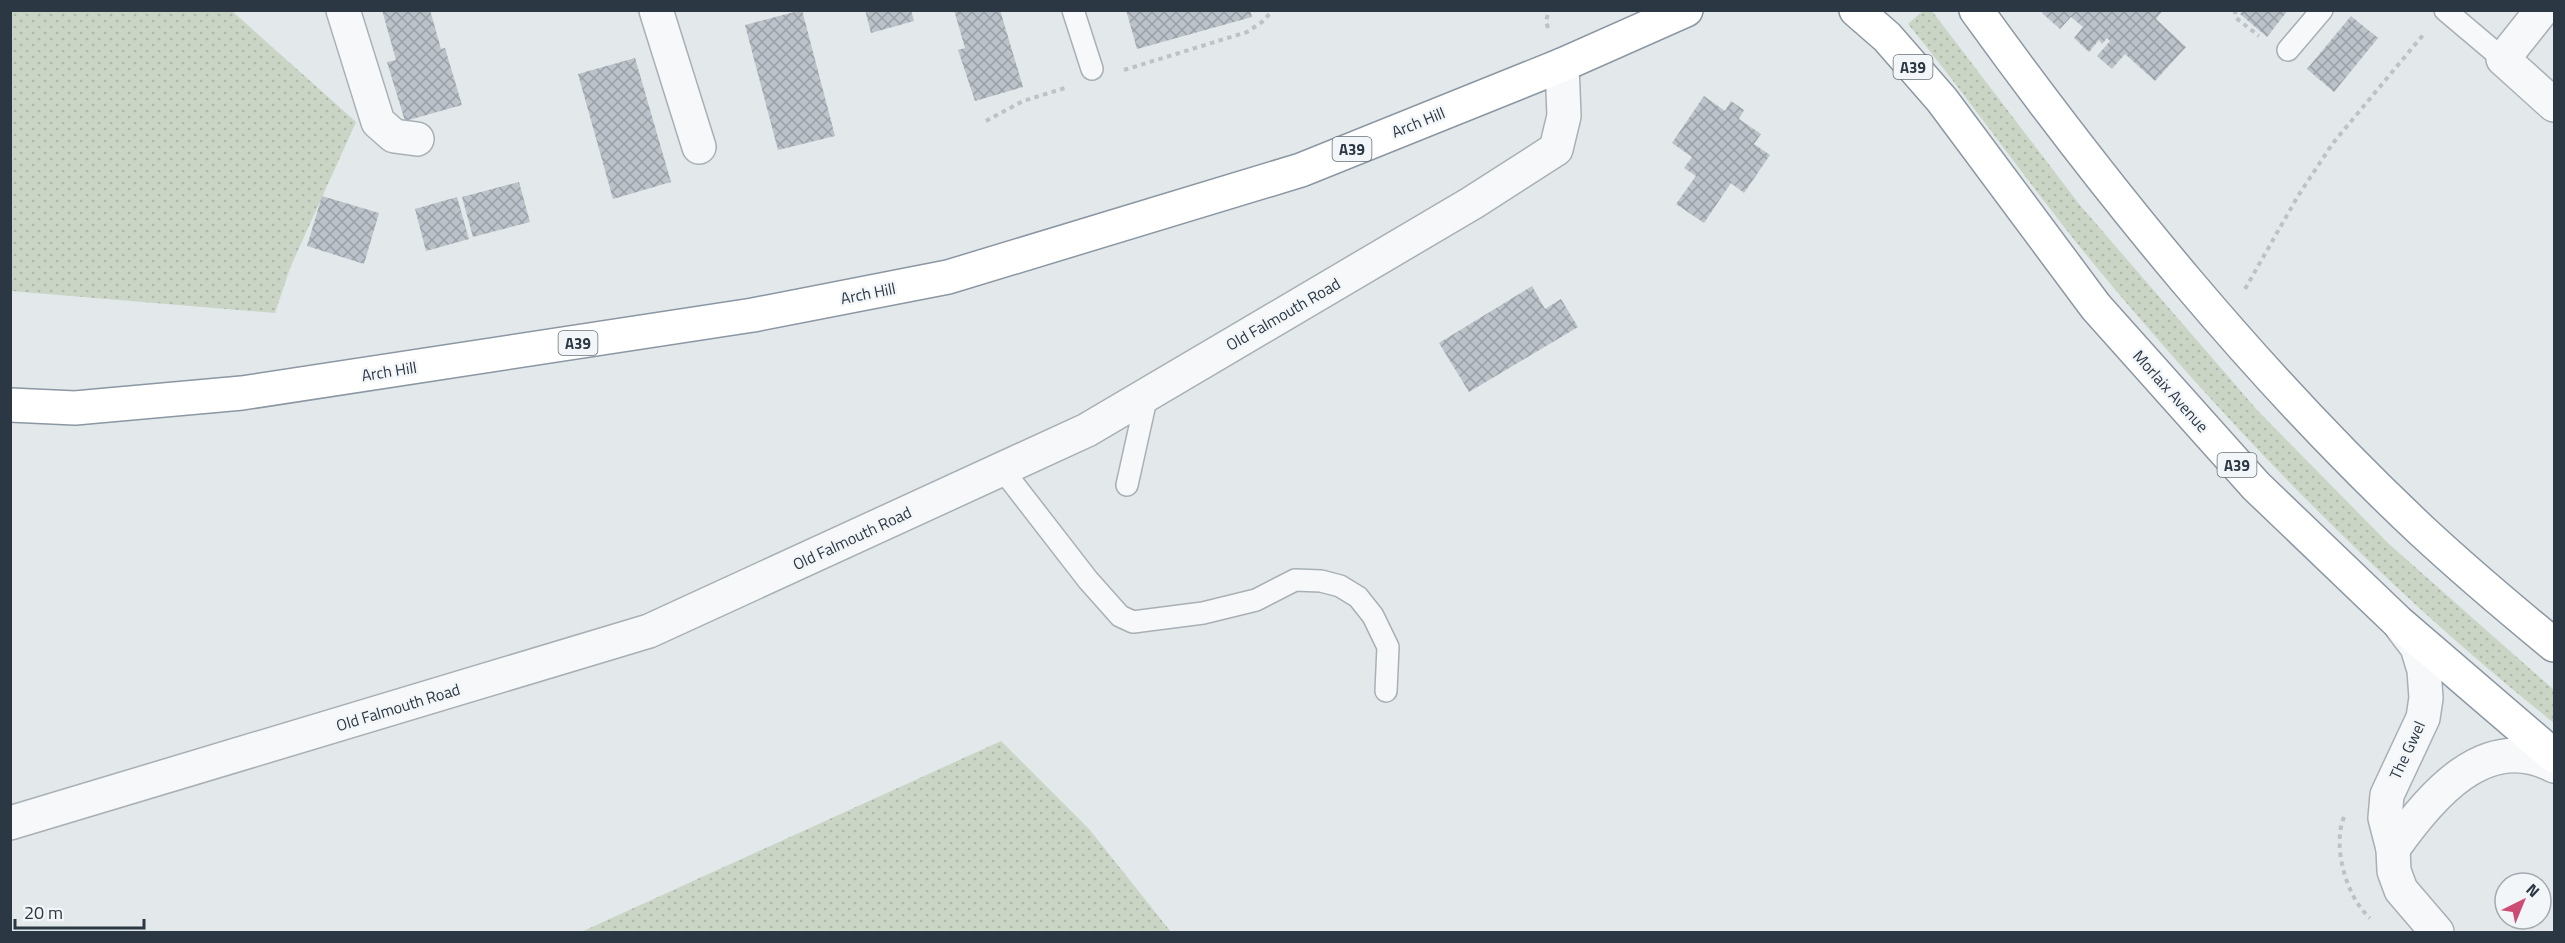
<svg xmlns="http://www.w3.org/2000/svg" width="2565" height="943" font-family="'Titillium Web',sans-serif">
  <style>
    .grass { fill: url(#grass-dots) }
    .building { fill: url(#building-cross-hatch) }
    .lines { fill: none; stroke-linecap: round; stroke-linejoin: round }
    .service-casing { stroke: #a8b0b6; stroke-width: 24 }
    .minor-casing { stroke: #a8b0b6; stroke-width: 36 }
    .trunk-casing { stroke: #8b97a2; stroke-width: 36 }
    .path { stroke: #bdc2c6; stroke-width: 4; stroke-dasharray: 4.5 4.5; stroke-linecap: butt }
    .service { stroke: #f6f8f9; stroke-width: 21 }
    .minor { stroke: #f6f8f9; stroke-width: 33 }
    .trunk { stroke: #fff; stroke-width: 33 }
    .labels { text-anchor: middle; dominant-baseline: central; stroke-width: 5; stroke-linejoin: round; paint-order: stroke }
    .shield { fill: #f3f6f8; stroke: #67717a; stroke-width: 1.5 }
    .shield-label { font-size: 15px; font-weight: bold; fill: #2b3844 }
    .street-label { font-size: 16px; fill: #2b3844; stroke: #f3f6f8 }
  </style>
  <defs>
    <pattern id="grass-dots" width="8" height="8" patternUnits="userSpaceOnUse" patternTransform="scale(1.5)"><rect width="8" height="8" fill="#cbd5c5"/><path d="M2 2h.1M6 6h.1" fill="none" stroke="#aeb8aa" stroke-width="1.8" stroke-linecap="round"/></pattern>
    <pattern id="building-cross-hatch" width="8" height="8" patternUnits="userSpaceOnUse" patternTransform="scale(1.5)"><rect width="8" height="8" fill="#bbc2c9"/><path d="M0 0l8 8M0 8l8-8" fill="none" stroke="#989fa5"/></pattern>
  </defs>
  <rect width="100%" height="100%" fill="#e3e8eb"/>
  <!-- grass -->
  <g class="grass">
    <path d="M1924,10L1932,11L2079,204L2258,411L2389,544L2554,690V723C2385,588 2231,430 2093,263C2029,185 1972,102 1908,24Z"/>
    <path d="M10,11H232L356,122L290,268L275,313L11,291Z"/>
    <path d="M1001,741L1089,829L1171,932H581Z"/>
  </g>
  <!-- building -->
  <g class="building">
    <path d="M382,10H430L441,49L445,48L462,105L405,121L387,62L396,60Z"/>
    <path d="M802,10L835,136L778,150L745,25Z"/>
    <path d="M865,10H911L914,21L871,33Z"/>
    <path d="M954,10H1000L1023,87L975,101L958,50L965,48Z"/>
    <path d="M1126,10H1250L1252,17L1137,49Z"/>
    <path d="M2044,10H2163L2156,19L2186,47L2155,81L2125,54L2112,69L2097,56L2110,41L2107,38L2102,44L2099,40L2089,52L2074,38L2083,27L2071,17L2060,29L2042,13Z"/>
    <path d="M2243,10H2288L2267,37L2240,14Z"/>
    <path d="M2351,16L2378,38L2334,92L2307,69Z"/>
    <path d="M635,58L671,182L613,199L578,74Z"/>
    <path d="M1704,96L1725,111L1731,101L1744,110L1739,119L1761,134L1754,144L1770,155L1744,193L1731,183L1704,223L1676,204L1696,176L1684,168L1692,157L1672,143Z"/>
    <path d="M519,182L530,222L473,237L462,197Z"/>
    <path d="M322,196L379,213L364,264L307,246Z"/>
    <path d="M457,197L469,239L426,251L415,209Z"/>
    <path d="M1532,286L1545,309L1561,299L1578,327L1469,392L1439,343Z"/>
  </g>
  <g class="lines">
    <defs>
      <g id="service">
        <path d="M1073,10L1092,69"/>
        <path d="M2445,10L2503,59"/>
        <path d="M2288,50L2322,10"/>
        <path d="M1002,469L1088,580L1120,616L1133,622L1203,613L1256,600L1295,580L1321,581L1340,586L1358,597L1373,616L1388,647L1386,691"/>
        <path d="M1127,485L1147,395"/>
      </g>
      <g id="minor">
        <path d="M343,10L378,122L394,136L417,139"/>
        <path d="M656,10L699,147"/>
        <path d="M2542,10L2503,59L2554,105"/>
        <path d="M2401,626L2417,647L2424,670L2426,698L2423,718L2387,795L2385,818L2393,849L2394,871L2401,890L2437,932"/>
        <path d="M10,823L649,631L1087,430L1472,203L1556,149L1564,116L1562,65"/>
        <path d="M2393,849C2429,798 2485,729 2554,766"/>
      </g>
      <g id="trunk">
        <path d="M1856,10L1887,37L1942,100L2096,307L2256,486L2398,622L2554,756"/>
        <path d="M1976,10C2109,194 2255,374 2421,530C2464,570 2509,608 2554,645"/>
        <path d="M10,405L75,408L242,393L753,315L948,277L1301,170L1562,65L1686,10"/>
      </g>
    </defs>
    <!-- service casing -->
    <use href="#service" class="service-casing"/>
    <!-- minor casing -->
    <use href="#minor" class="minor-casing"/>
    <!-- trunk casing -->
    <use href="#trunk" class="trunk-casing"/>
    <!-- path -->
    <g class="path">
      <path d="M2236,10L2235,12L2236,18L2259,36"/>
      <path d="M1548,28L1546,21L1549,10"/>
      <path d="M1124,70L1247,32L1262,22L1273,10"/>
      <path d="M986,121L1023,101L1065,88"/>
      <path d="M2245,289L2298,196L2333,143L2423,35"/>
      <path d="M2344,817C2332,846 2346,897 2370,918"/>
    </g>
    <!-- service -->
    <use href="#service" class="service"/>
    <!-- minor -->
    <use href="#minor" class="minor"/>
    <!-- trunk -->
    <use href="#trunk" class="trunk"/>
  </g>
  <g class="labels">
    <!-- shield labels -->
    <g class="shield">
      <rect x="1893.5" y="55" width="39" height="24" rx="4.5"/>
      <rect x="1332.5" y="137" width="39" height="24" rx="4.5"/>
      <rect x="558.5" y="331" width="39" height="24" rx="4.5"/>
      <rect x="2217.5" y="453" width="39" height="24" rx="4.5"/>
    </g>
    <g class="shield-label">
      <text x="1913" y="67">A39</text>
      <text x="1352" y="149">A39</text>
      <text x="578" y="343">A39</text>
      <text x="2237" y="465">A39</text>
    </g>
    <!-- street labels -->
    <g class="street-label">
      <text transform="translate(1418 122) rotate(-22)">Arch Hill</text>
      <text transform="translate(868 293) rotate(-11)">Arch Hill</text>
      <text transform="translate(1283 314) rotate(-30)">Old Falmouth Road</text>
      <text transform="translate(389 371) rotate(-9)">Arch Hill</text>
      <text transform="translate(2171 391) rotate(48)">Morlaix Avenue</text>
      <text transform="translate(852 538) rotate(-25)">Old Falmouth Road</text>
      <text transform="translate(398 707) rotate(-17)">Old Falmouth Road</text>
      <text transform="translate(2407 750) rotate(-65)">The Gwel</text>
    </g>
  </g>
  <!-- border -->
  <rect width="2565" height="943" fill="none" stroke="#2b3844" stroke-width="24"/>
  <!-- north arrow -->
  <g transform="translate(2523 901) rotate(43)"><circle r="28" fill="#f3f6f8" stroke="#a3aab0" stroke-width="1.5"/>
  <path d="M0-4.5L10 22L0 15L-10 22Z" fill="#cd4c73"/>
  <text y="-9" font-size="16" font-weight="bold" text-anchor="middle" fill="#2b3844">N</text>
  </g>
  <!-- scale -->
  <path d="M15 919v9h129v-9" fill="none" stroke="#2b3844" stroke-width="3"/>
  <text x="24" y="919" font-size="18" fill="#2b3844" stroke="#f3f6f8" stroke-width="4.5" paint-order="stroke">20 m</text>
</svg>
